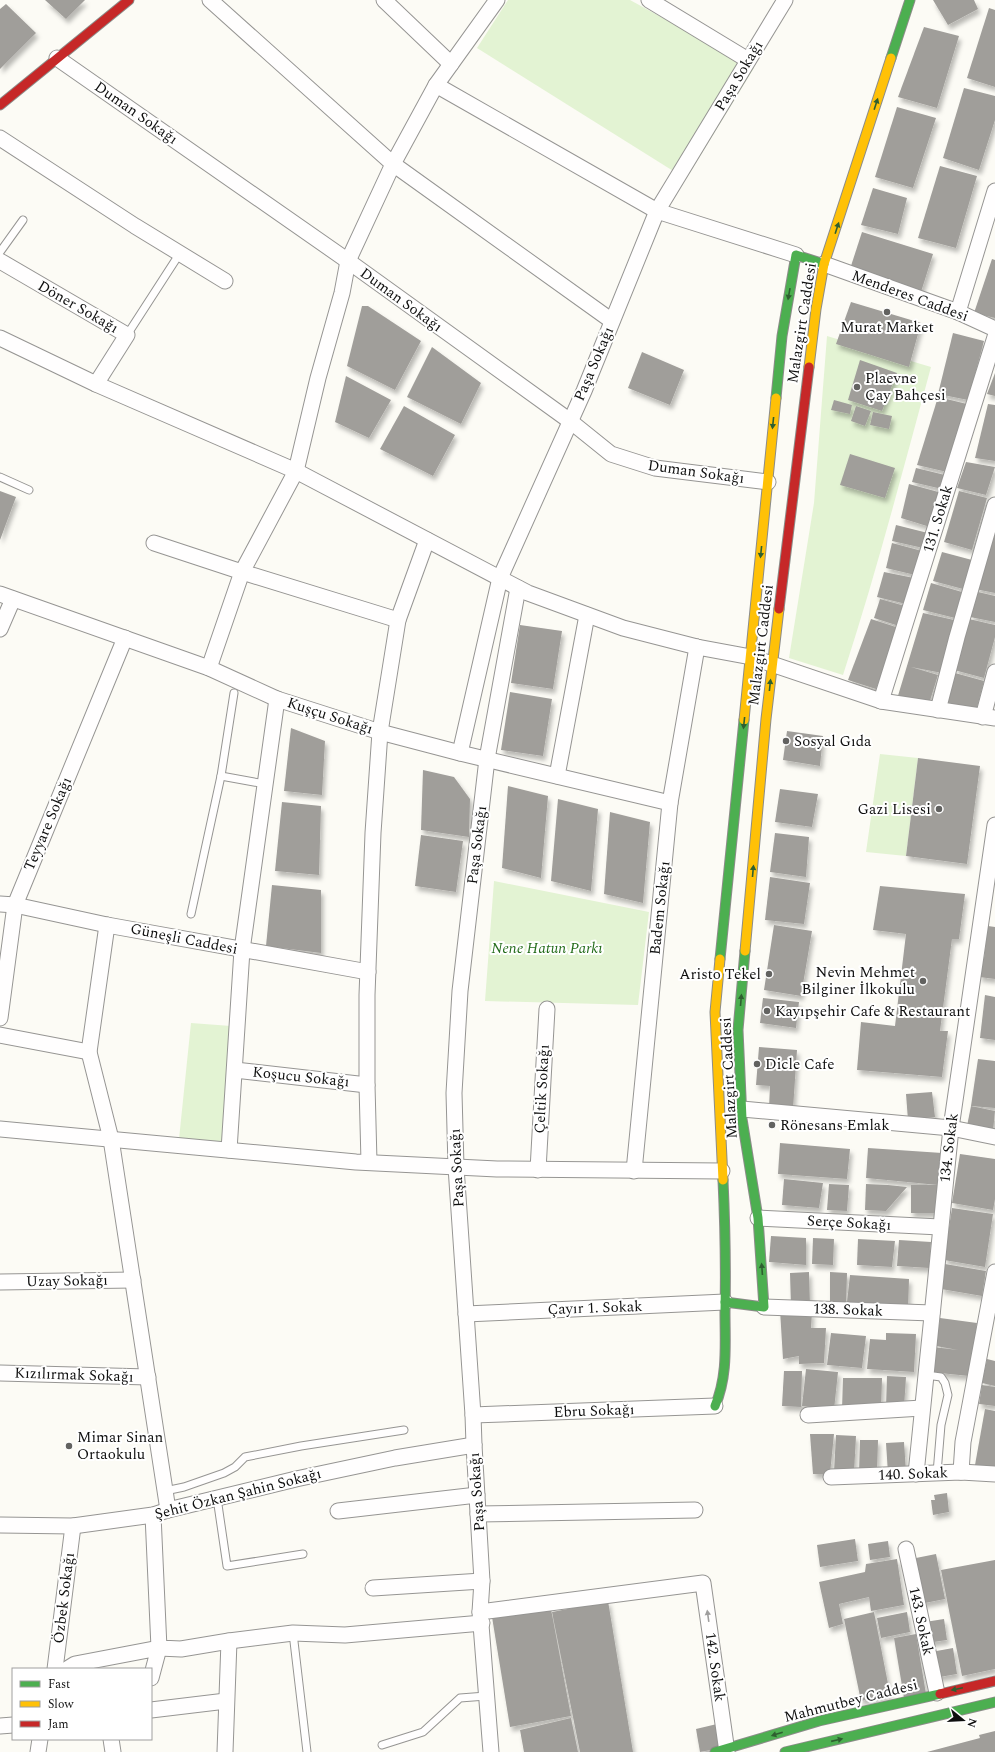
<svg xmlns="http://www.w3.org/2000/svg" width="995" height="1752" font-family="Spectral,serif">
  <style>
    .green { fill: #e3f3d3 }
    .building { fill: #a09e9a; filter: url(#shadow) }
    .lines { fill: none; stroke-linecap: round; stroke-linejoin: round }
    .lane-casing { stroke: #969593; stroke-width: 9 }
    .street-casing { stroke: #969593; stroke-width: 17 }
    .fast-casing { stroke: #8c8c89; stroke-width: 11 }
    .slow-casing { stroke: #8c8c89; stroke-width: 11 }
    .jam-casing { stroke: #8c8c89; stroke-width: 11 }
    .lane { stroke: #fffefe; stroke-width: 7 }
    .street { stroke: #fffefe; stroke-width: 15 }
    .fast { stroke: #4caf50; stroke-width: 9 }
    .slow { stroke: #ffc107; stroke-width: 9 }
    .jam { stroke: #c62828; stroke-width: 9 }
    .oneway { fill: #2e5f30 }
    .oneway2 { fill: #9f9e9e }
    .poi-dot { fill: #626260; stroke: #fff; stroke-width: 1.5 }
    .labels { text-anchor: middle; dominant-baseline: central; stroke-width: 4; stroke-linejoin: round; paint-order: stroke }
    .street-label { font-size: 15px; fill: #0f0f0f; stroke: #fff }
    .poi-label { font-size: 15px; fill: #0f0f0f; stroke: #fff; text-anchor: start }
    .park-label { font-size: 15px; font-style: italic; fill: #246c1b; stroke: #fff }
  </style>
  <defs>
    <filter id="shadow"><feDropShadow dx="2.5" dy="4.5" stdDeviation="2" flood-color="#0004"/></filter>
  </defs>
  <rect width="100%" height="100%" fill="#fcfbf5"/>
  <!-- green -->
  <g class="green">
    <path d="M508,0H630L754,68L686,179L477,48Z"/>
    <path d="M827,336L931,367C903,470 876,574 843,675L789,658L814,503Z"/>
    <path d="M880,754L918,758L906,856L866,852Z"/>
    <path d="M494,881L649,912L638,1005L485,1001Z"/>
    <path d="M191,1023L231,1026L224,1140L218,1143L179,1139Z"/>
  </g>
  <!-- building -->
  <g class="building">
    <path d="M45,0H85L66,19Z"/>
    <path d="M933,0H974L978,9L948,25Z"/>
    <path d="M6,4L36,33L0,69V9Z"/>
    <path d="M989,8L995,10V87L967,78Z"/>
    <path d="M924,27L959,36L937,108L898,97Z"/>
    <path d="M964,88L995,96V120L979,170L943,158Z"/>
    <path d="M897,107L936,118L913,188L875,177Z"/>
    <path d="M940,166L977,176L956,248L918,238Z"/>
    <path d="M873,188L907,198L898,234L861,225Z"/>
    <path d="M862,232L933,254L921,292L850,269Z"/>
    <path d="M992,259L995,260V318L974,313Z"/>
    <path d="M851,302L921,323L909,367L836,344Z"/>
    <path d="M362,306H368L421,341L395,390L347,366Z"/>
    <path d="M953,333L984,341L968,400L938,394Z"/>
    <path d="M432,347L481,383L461,424L407,397Z"/>
    <path d="M642,352L684,370L670,405L628,388Z"/>
    <path d="M860,360L897,373L882,411L848,400Z"/>
    <path d="M995,373V396L987,394Z"/>
    <path d="M346,376L391,400L369,438L335,422Z"/>
    <path d="M938,397L967,404L947,472L917,465Z"/>
    <path d="M834,400L852,405L850,414L831,410Z"/>
    <path d="M988,404L995,405V461L975,458Z"/>
    <path d="M404,406L455,435L433,476L380,449Z"/>
    <path d="M856,406L871,411L865,426L851,421Z"/>
    <path d="M873,412L892,416L889,429L870,425Z"/>
    <path d="M850,454L895,468L885,498L840,485Z"/>
    <path d="M966,462L995,467L986,495L957,488Z"/>
    <path d="M916,468L945,475L942,489L912,482Z"/>
    <path d="M909,484L942,493L930,527L901,518Z"/>
    <path d="M0,491L16,497L0,540Z"/>
    <path d="M959,491L987,498L972,550L944,542Z"/>
    <path d="M896,525L928,533L923,548L892,541Z"/>
    <path d="M992,534L995,535V593L975,589Z"/>
    <path d="M892,543L922,551L915,575L886,568Z"/>
    <path d="M942,552L972,560L963,589L933,581Z"/>
    <path d="M884,572L914,578L906,604L877,597Z"/>
    <path d="M931,583L962,592L955,618L923,610Z"/>
    <path d="M978,592L995,596V622L970,617Z"/>
    <path d="M880,599L905,606L899,626L874,618Z"/>
    <path d="M923,613L954,620L942,673L911,667L938,675L928,707L897,699Z"/>
    <path d="M871,619L899,628L876,689L848,680Z"/>
    <path d="M969,619L995,625V637L984,678L954,670Z"/>
    <path d="M520,625L562,631L553,689L511,683Z"/>
    <path d="M955,673L984,681L975,715L947,707Z"/>
    <path d="M510,692L552,699L543,756L501,750Z"/>
    <path d="M291,728L325,741L322,795L284,791Z"/>
    <path d="M787,731L823,736L820,766L783,760Z"/>
    <path d="M918,758L980,766L967,864L906,856Z"/>
    <path d="M423,770L454,777L470,799L469,837L421,830Z"/>
    <path d="M508,786L548,796L541,878L502,868Z"/>
    <path d="M780,789L818,794L812,827L775,822Z"/>
    <path d="M558,799L598,809L591,891L551,881Z"/>
    <path d="M282,802L321,806L319,875L275,871Z"/>
    <path d="M610,812L650,822L643,903L604,894Z"/>
    <path d="M775,833L809,837L806,877L770,872Z"/>
    <path d="M421,835L463,841L456,892L415,886Z"/>
    <path d="M770,877L810,883L804,924L765,920Z"/>
    <path d="M272,885L321,890V953L266,946Z"/>
    <path d="M880,886L965,894L959,939H952L940,1031H948L942,1077L857,1070L861,1022L895,1026L906,934L873,930Z"/>
    <path d="M774,925L812,931L801,996L764,990Z"/>
    <path d="M988,926L995,927V979L979,977L981,958H984Z"/>
    <path d="M985,995L995,997V1040L980,1038Z"/>
    <path d="M763,998L799,1002L796,1028L760,1023Z"/>
    <path d="M759,1047L797,1050L793,1109L769,1108L770,1086L756,1085Z"/>
    <path d="M978,1059L995,1061V1108L971,1106Z"/>
    <path d="M932,1092L935,1117L908,1120L906,1094Z"/>
    <path d="M971,1106L995,1111L993,1131L967,1126Z"/>
    <path d="M780,1143L850,1149L847,1179L778,1174Z"/>
    <path d="M868,1148L942,1153L938,1185L866,1178Z"/>
    <path d="M960,1154L995,1159V1199L993,1210L952,1203Z"/>
    <path d="M784,1179L823,1183L819,1208L782,1205Z"/>
    <path d="M829,1184L849,1185L847,1211L827,1210Z"/>
    <path d="M866,1184L888,1185L907,1187L886,1211L865,1210Z"/>
    <rect x="911" y="1185" width="27" height="28"/>
    <path d="M952,1208L993,1214L985,1267L944,1260Z"/>
    <path d="M771,1236L806,1238V1265L769,1262Z"/>
    <path d="M813,1238L834,1239L833,1265L812,1264Z"/>
    <path d="M858,1239L895,1241L892,1267L857,1265Z"/>
    <path d="M899,1240L931,1242L929,1268L897,1266Z"/>
    <path d="M945,1264L986,1271L982,1296L941,1289Z"/>
    <path d="M809,1272L810,1306H791L790,1273Z"/>
    <path d="M830,1272L847,1273L846,1307H830Z"/>
    <path d="M850,1275L909,1279L908,1311L868,1304L847,1302Z"/>
    <path d="M780,1310L812,1312L811,1328H826L824,1363L799,1364V1356L783,1359Z"/>
    <path d="M940,1318L977,1323L969,1376L930,1372L933,1347L958,1350L936,1346Z"/>
    <path d="M831,1333L866,1336L862,1368L827,1365Z"/>
    <path d="M886,1333L916,1334L914,1372L867,1369L870,1339L886,1340Z"/>
    <path d="M987,1359L995,1361V1386L982,1383Z"/>
    <path d="M806,1369L838,1372L834,1410L802,1406Z"/>
    <path d="M784,1371H802L801,1407L782,1406Z"/>
    <path d="M887,1376L906,1377L904,1408L886,1407Z"/>
    <path d="M843,1378H882L881,1410L842,1409Z"/>
    <path d="M982,1385L995,1387V1406L979,1404Z"/>
    <path d="M985,1409L995,1411V1468L975,1465Z"/>
    <path d="M810,1434H834L830,1474H813Z"/>
    <path d="M836,1435L856,1436L854,1473L834,1472Z"/>
    <path d="M860,1440H878L877,1473H859Z"/>
    <path d="M904,1442L906,1472L888,1473L886,1443Z"/>
    <path d="M947,1493L949,1512L933,1515L931,1500H935L934,1495Z"/>
    <path d="M855,1539L858,1561L820,1567L817,1545Z"/>
    <path d="M888,1541L890,1557L870,1560L868,1544Z"/>
    <path d="M936,1554L945,1599L920,1604L911,1559Z"/>
    <path d="M897,1559L904,1605L871,1611L869,1597L839,1604L843,1624L829,1628L819,1582L865,1572L866,1564Z"/>
    <path d="M995,1560V1669L962,1676L941,1570Z"/>
    <path d="M608,1601L633,1752H580L552,1612Z"/>
    <path d="M551,1609L571,1716L510,1727L492,1617Z"/>
    <path d="M874,1612L890,1694L861,1701L844,1619Z"/>
    <path d="M907,1612L910,1632L881,1638L877,1618Z"/>
    <path d="M944,1619L947,1640L927,1643L925,1622Z"/>
    <path d="M916,1634L926,1694L904,1698L894,1638Z"/>
    <path d="M953,1648L957,1674L934,1678L931,1652Z"/>
    <path d="M571,1718L578,1752H524L520,1730Z"/>
    <path d="M717,1724L721,1748L700,1752L696,1729Z"/>
    <path d="M995,1731V1752H927L980,1738L979,1735Z"/>
  </g>
  <g class="lines">
    <defs>
      <g id="lane">
        <path d="M0,252L23,220"/>
        <path d="M127,335L180,253"/>
        <path d="M0,477L29,490"/>
        <path d="M221,776L265,784"/>
        <path d="M191,914L221,776L234,693"/>
        <path d="M926,1375L941,1377L945,1383L948,1395L941,1425L937,1473"/>
        <path d="M165,1491L184,1487L224,1473L235,1467L245,1457L301,1446L404,1430"/>
        <path d="M217,1498L227,1566L303,1554"/>
        <path d="M293,1633L307,1752"/>
        <path d="M382,1745L423,1732L460,1698L486,1696"/>
      </g>
      <g id="street">
        <path d="M210,0L393,164L612,321"/>
        <path d="M384,0L451,64"/>
        <path d="M649,0L748,60"/>
        <path d="M57,58L348,261L570,421L611,454L655,468L768,482"/>
        <path d="M436,85L657,211L796,255"/>
        <path d="M0,138L135,226L225,281"/>
        <path d="M0,261L127,335L96,384"/>
        <path d="M824,264L958,312L995,329"/>
        <path d="M958,312L995,191"/>
        <path d="M0,338L96,384L296,471L528,593L623,628L697,647L751,657L881,701L995,718"/>
        <path d="M154,543L242,572L398,620"/>
        <path d="M0,594L209,668L277,699L380,732L460,753L670,803"/>
        <path d="M0,629L13,599"/>
        <path d="M209,668L242,572L296,471L318,378L342,293L348,261L393,164L436,85L497,0"/>
        <path d="M881,701L995,337"/>
        <path d="M938,710L957,637L995,505"/>
        <path d="M983,717L995,672"/>
        <path d="M460,753L500,578L584,391L657,211L785,0"/>
        <path d="M557,776L587,615"/>
        <path d="M0,904L15,905L107,925L368,972"/>
        <path d="M107,925L89,1052L111,1139L168,1510"/>
        <path d="M0,1018L15,905L125,638"/>
        <path d="M0,1035L89,1052"/>
        <path d="M235,1070L367,1085"/>
        <path d="M742,1109L951,1128L995,1137"/>
        <path d="M0,1129L356,1162L497,1169L722,1171"/>
        <path d="M229,1150L242,950L277,699"/>
        <path d="M369,1162L367,1085V995L373,833L380,732L398,620L427,540"/>
        <path d="M538,1170L547,1009"/>
        <path d="M634,1171L670,803L697,647"/>
        <path d="M758,1218L940,1227"/>
        <path d="M0,1282L133,1280"/>
        <path d="M764,1307L932,1313"/>
        <path d="M466,1314L725,1302"/>
        <path d="M0,1373L148,1377"/>
        <path d="M473,1415L715,1406"/>
        <path d="M808,1415L922,1408"/>
        <path d="M961,1472L963,1442L995,1272"/>
        <path d="M916,1474L951,1128L995,825"/>
        <path d="M831,1477L961,1472L995,1474"/>
        <path d="M338,1511L477,1495"/>
        <path d="M478,1514L695,1510"/>
        <path d="M153,1515L159,1648L181,1649L229,1641L293,1633L345,1635L482,1623"/>
        <path d="M0,1525L73,1526L153,1515L168,1510L296,1479L395,1458L474,1445"/>
        <path d="M906,1549L937,1693"/>
        <path d="M373,1588L482,1581"/>
        <path d="M480,1612L703,1583L727,1752"/>
        <path d="M55,1669L73,1526"/>
        <path d="M67,1669L75,1664L159,1648L151,1678"/>
        <path d="M151,1710L226,1701"/>
        <path d="M0,1726L13,1725"/>
        <path d="M111,1739L113,1752"/>
        <path d="M38,1752L40,1739"/>
        <path d="M225,1752L229,1641"/>
        <path d="M491,1752L480,1612L482,1581L474,1445L473,1415L456,1167L454,1093L460,991L487,759L518,588"/>
      </g>
      <g id="fast">
        <path d="M891,58L910,0"/>
        <path d="M776,398L782,336L796,255L824,264"/>
        <path d="M720,959L744,720"/>
        <path d="M725,1302L764,1307L758,1218L742,1119L738,1030L745,951"/>
        <path d="M715,1406C728,1376 725,1344 725,1312C726,1268 725,1224 723,1180"/>
        <path d="M715,1752L819,1721L940,1694"/>
        <path d="M785,1752L995,1702"/>
      </g>
      <g id="slow">
        <path d="M809,367L816,309L824,264L891,58"/>
        <path d="M744,720L776,398"/>
        <path d="M745,951L766,719L779,609"/>
        <path d="M720,959L715,1012L723,1180"/>
      </g>
      <g id="jam">
        <path d="M0,105L129,0"/>
        <path d="M779,609L809,367"/>
        <path d="M940,1694L995,1681"/>
      </g>
    </defs>
    <!-- lane casing -->
    <use href="#lane" class="lane-casing"/>
    <!-- street casing -->
    <use href="#street" class="street-casing"/>
    <!-- fast casing -->
    <use href="#fast" class="fast-casing"/>
    <!-- slow casing -->
    <use href="#slow" class="slow-casing"/>
    <!-- jam casing -->
    <use href="#jam" class="jam-casing"/>
    <!-- lane -->
    <use href="#lane" class="lane"/>
    <!-- street -->
    <use href="#street" class="street"/>
    <!-- fast -->
    <use href="#fast" class="fast"/>
    <!-- slow -->
    <use href="#slow" class="slow"/>
    <!-- jam -->
    <use href="#jam" class="jam"/>
  </g>
  <!-- one-way arrows -->
  <defs><path id="oneway-solid" d="M-6-.8H1V-3.2L6.5 0L1 3.2V.8H-6Z"/></defs>
  <g class="oneway">
    <use href="#oneway-solid" transform="translate(876 104) rotate(-72)"/>
    <use href="#oneway-solid" transform="translate(837 228) rotate(-72)"/>
    <use href="#oneway-solid" transform="translate(789 294) rotate(100)"/>
    <use href="#oneway-solid" transform="translate(773 423) rotate(96)"/>
    <use href="#oneway-solid" transform="translate(761 552) rotate(96)"/>
    <use href="#oneway-solid" transform="translate(770 685) rotate(-84)"/>
    <use href="#oneway-solid" transform="translate(744 723) rotate(96)"/>
    <use href="#oneway-solid" transform="translate(753 871) rotate(-85)"/>
    <use href="#oneway-solid" transform="translate(741 1000) rotate(-85)"/>
    <use href="#oneway-solid" transform="translate(762 1269) rotate(-94)"/>
    <use href="#oneway-solid" transform="translate(957 1689) rotate(168)"/>
    <use href="#oneway-solid" transform="translate(777 1734) rotate(163)"/>
    <use href="#oneway-solid" transform="translate(837 1740) rotate(-13)"/>
  </g>
  <use class="oneway2" href="#oneway-solid" transform="translate(708 1616) rotate(-98)"/>
  <!-- markers -->
  <g class="poi-dot">
    <circle cx="887" cy="312" r="4"/>
    <circle cx="857" cy="387" r="4"/>
    <circle cx="786" cy="741" r="4"/>
    <circle cx="939" cy="809" r="4"/>
    <circle cx="769" cy="974" r="4"/>
    <circle cx="923" cy="981" r="4"/>
    <circle cx="767" cy="1011" r="4"/>
    <circle cx="757" cy="1064" r="4"/>
    <circle cx="772" cy="1125" r="4"/>
    <circle cx="69" cy="1446" r="4"/>
  </g>
  <g class="labels">
    <!-- street labels -->
    <g class="street-label">
      <text transform="translate(739 76) rotate(-59)">Paşa Sokağı</text>
      <text transform="translate(136 113) rotate(35)">Duman Sokağı</text>
      <text transform="translate(910 296) rotate(20)">Menderes Caddesi</text>
      <text transform="translate(401 300) rotate(36)">Duman Sokağı</text>
      <text transform="translate(78 307) rotate(30)">Döner Sokağı</text>
      <text transform="translate(802 323) rotate(-81)">Malazgirt Caddesi</text>
      <text transform="translate(594 364) rotate(-67)">Paşa Sokağı</text>
      <text transform="translate(696 472) rotate(8)">Duman Sokağı</text>
      <text transform="translate(938 519) rotate(-73)">131. Sokak</text>
      <text transform="translate(761 645) rotate(-83)">Malazgirt Caddesi</text>
      <text transform="translate(330 716) rotate(18)">Kuşçu Sokağı</text>
      <text transform="translate(48 824) rotate(-67)">Teyyare Sokağı</text>
      <text transform="translate(477 845) rotate(-83)">Paşa Sokağı</text>
      <text transform="translate(660 908) rotate(-84)">Badem Sokağı</text>
      <text transform="translate(184 939) rotate(11)">Güneşli Caddesi</text>
      <text transform="translate(301 1077) rotate(6)">Koşucu Sokağı</text>
      <text transform="translate(729 1078) rotate(-93)">Malazgirt Caddesi</text>
      <text transform="translate(542 1089) rotate(-87)">Çeltik Sokağı</text>
      <text transform="translate(949 1148) rotate(-83)">134. Sokak</text>
      <text transform="translate(457 1168) rotate(-93)">Paşa Sokağı</text>
      <text transform="translate(849 1223) rotate(3)">Serçe Sokağı</text>
      <text transform="translate(67 1281) rotate(-1)">Uzay Sokağı</text>
      <text transform="translate(595 1308) rotate(-2)">Çayır 1. Sokak</text>
      <text transform="translate(848 1310) rotate(2)">138. Sokak</text>
      <text transform="translate(74 1375) rotate(2)">Kızılırmak Sokağı</text>
      <text transform="translate(594 1411) rotate(-2)">Ebru Sokağı</text>
      <text transform="translate(913 1474) rotate(-2)">140. Sokak</text>
      <text transform="translate(477 1492) rotate(-94)">Paşa Sokağı</text>
      <text transform="translate(238 1494) rotate(-14)">Şehit Özkan Şahin Sokağı</text>
      <text transform="translate(64 1598) rotate(-83)">Özbek Sokağı</text>
      <text transform="translate(921 1621) rotate(78)">143. Sokak</text>
      <text transform="translate(715 1667) rotate(82)">142. Sokak</text>
      <text transform="translate(851 1701) rotate(-14)">Mahmutbey Caddesi</text>
    </g>
    <!-- poi labels -->
    <g class="poi-label">
      <text x="887" y="327" text-anchor="middle">Murat Market</text>
      <text x="865" y="378">Plaevne<tspan x="865" dy="17">Çay Bahçesi</tspan></text>
      <text x="794" y="741">Sosyal Gıda</text>
      <text x="931" y="809" text-anchor="end">Gazi Lisesi</text>
      <text x="915" y="972" text-anchor="end">Nevin Mehmet<tspan x="915" dy="17">Bilginer İlkokulu</tspan></text>
      <text x="761" y="974" text-anchor="end">Aristo Tekel</text>
      <text x="775" y="1011">Kayıpşehir Cafe &amp; Restaurant</text>
      <text x="765" y="1064">Dicle Cafe</text>
      <text x="780" y="1125">Rönesans Emlak</text>
      <text x="77" y="1437">Mimar Sinan<tspan x="77" dy="17">Ortaokulu</tspan></text>
    </g>
    <!-- park labels -->
    <g class="park-label">
      <text x="547" y="948">Nene Hatun Parkı</text>
    </g>
  </g>
  <!-- legend -->
  <rect x="12" y="1668" width="140" height="72" fill="#ffffff" stroke="#9f9f9f"/>
  <rect x="20" y="1681" width="20" height="6" fill="#4caf50" stroke="#9f9f9f"/>
  <text x="48" y="1688" font-size="12" fill="#0f0f0f">Fast</text>
  <rect x="20" y="1701" width="20" height="6" fill="#ffc107" stroke="#9f9f9f"/>
  <text x="48" y="1708" font-size="12" fill="#0f0f0f">Slow</text>
  <rect x="20" y="1721" width="20" height="6" fill="#c62828" stroke="#9f9f9f"/>
  <text x="48" y="1728" font-size="12" fill="#0f0f0f">Jam</text>
  <!-- north arrow -->
  <g transform="translate(963 1720) rotate(108)" stroke="#ffffff" stroke-width="3" paint-order="stroke">
  <path d="M0-3L7 15L0 10L-7 15Z" fill="#0f0f0f"/>
  <text y="-6" font-size="11" font-weight="bold" text-anchor="middle" fill="#0f0f0f">N</text>
  </g>
</svg>
